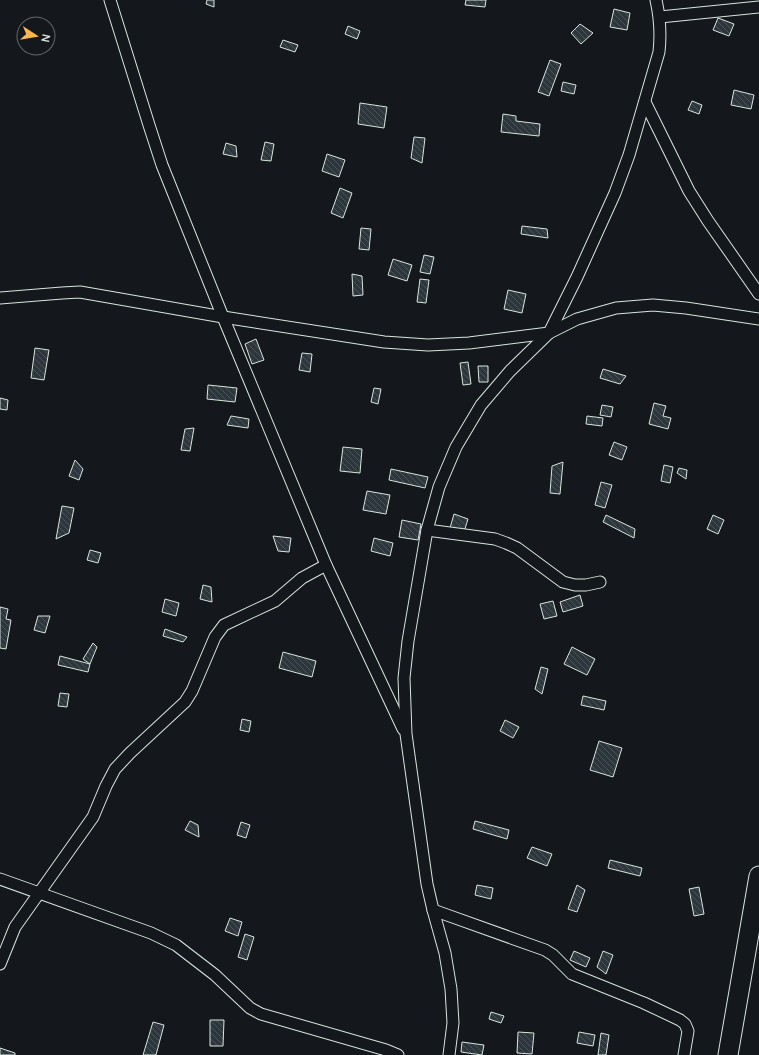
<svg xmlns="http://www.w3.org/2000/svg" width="759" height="1055" font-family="Manrope,sans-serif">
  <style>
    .building { fill: url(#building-back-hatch); stroke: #d8e6dc }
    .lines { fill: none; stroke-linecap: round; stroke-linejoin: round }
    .minor-casing { stroke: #d8e6dc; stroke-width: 13 }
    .trunk-casing { stroke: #d8e6dc; stroke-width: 21 }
    .minor { stroke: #14181c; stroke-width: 11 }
    .trunk { stroke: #14181c; stroke-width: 19 }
  </style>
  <defs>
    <pattern id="building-back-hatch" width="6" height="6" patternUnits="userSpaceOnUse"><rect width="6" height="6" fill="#2c363c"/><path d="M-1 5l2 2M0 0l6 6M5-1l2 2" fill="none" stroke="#4a5358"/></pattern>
  </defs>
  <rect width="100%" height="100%" fill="#14181c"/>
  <!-- building -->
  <g class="building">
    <path d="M207,0H214V7L206,4Z"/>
    <path d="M466,0H486L485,7L465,5Z"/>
    <path d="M614,9L630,13L627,30L610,27Z"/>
    <path d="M718,18L734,24L729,36L713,30Z"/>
    <path d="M580,24L593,33L581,44L571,33Z"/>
    <path d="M348,26L360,31L357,39L345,34Z"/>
    <path d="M283,40L298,45L295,52L280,47Z"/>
    <path d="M550,60L561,64L549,96L538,92Z"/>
    <path d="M563,82L576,85L574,94L561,91Z"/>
    <path d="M734,90L754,95L751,109L731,105Z"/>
    <path d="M692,101L702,105L699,114L688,110Z"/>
    <path d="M360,103L387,107L384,128L358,124Z"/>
    <path d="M503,114L516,116V121L540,124L539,136L501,132Z"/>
    <path d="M414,137L425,138L422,163L411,158Z"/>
    <path d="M265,142L274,144L271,161L261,160Z"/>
    <path d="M226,143L236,146L237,157L223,154Z"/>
    <path d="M327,154L345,160L339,177L322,171Z"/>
    <path d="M340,188L352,193L343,218L331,213Z"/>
    <path d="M522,226L547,229L548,238L521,234Z"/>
    <path d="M361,228L371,229L369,250L359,249Z"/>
    <path d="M424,255L434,257L430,274L420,272Z"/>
    <path d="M393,259L412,265L407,281L388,275Z"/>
    <path d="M352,274L362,276L363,295L353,296Z"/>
    <path d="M420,279L429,280L426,303L417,302Z"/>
    <path d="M508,290L526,294L522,313L504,309Z"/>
    <path d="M256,339L264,360L252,364L245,344Z"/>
    <path d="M35,348L49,350L44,380L31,378Z"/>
    <path d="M302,353L312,354L310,372L299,370Z"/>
    <path d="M468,362L471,384L463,385L460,363Z"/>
    <path d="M478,366H488V382H479Z"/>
    <path d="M603,369L626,376L620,384L600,378Z"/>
    <path d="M208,385L237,388L235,402L207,399Z"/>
    <path d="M374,388L381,389L378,404L371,402Z"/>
    <path d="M0,398L8,400L7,410L0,409Z"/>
    <path d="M654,403L666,406L663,416L671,418L668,429L649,424Z"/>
    <path d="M602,405L613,407L611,417L600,415Z"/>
    <path d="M231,416L249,419L248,428L227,425Z"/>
    <path d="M587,416L603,418L602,426L586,424Z"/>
    <path d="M194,428L190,451L181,450L185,429Z"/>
    <path d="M614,442L627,447L622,460L609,455Z"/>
    <path d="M343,447L362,449L360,473L340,471Z"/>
    <path d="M75,460L83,469L79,480L69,476Z"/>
    <path d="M563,462L560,494L550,493L552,466Z"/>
    <path d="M664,465L673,467L670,483L661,481Z"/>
    <path d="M679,468L687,470L686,479L677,473Z"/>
    <path d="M391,469L428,477L425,488L389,480Z"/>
    <path d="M601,482L612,485L605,508L595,505Z"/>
    <path d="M367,491L390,495L386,514L363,510Z"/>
    <path d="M62,506L74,508L69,533L56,539Z"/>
    <path d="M454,514L468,519L464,532L450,528Z"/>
    <path d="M606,515L635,529L634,538L603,522Z"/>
    <path d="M713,515L724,520L718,534L707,529Z"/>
    <path d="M402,520L421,524L418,540L399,537Z"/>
    <path d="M273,536L291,538L289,552L278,551Z"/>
    <path d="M374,538L393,543L390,556L371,551Z"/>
    <path d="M90,550L101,553L98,563L87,560Z"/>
    <path d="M203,585L211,587L212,602L200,599Z"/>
    <path d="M580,595L583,606L563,612L560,602Z"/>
    <path d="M165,599L179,603L176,616L162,612Z"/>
    <path d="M553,601L557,616L544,619L540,604Z"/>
    <path d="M0,607L8,609L6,619L11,620L6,649L0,648Z"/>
    <path d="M38,616H50L45,633L34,630Z"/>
    <path d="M165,629L187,637L183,642L163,636Z"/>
    <path d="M93,643L97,647L90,664L83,659Z"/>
    <path d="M572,647L595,659L587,675L564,664Z"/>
    <path d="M283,652L316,661L312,677L279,668Z"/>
    <path d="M60,656L90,664L88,672L58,665Z"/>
    <path d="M541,667L548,669L542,694L535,689Z"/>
    <path d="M60,693L69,694L67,707L58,706Z"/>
    <path d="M583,696L606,701L604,710L581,705Z"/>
    <path d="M242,719L251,721L249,732L240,730Z"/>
    <path d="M505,720L519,727L513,738L500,731Z"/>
    <path d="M599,741L622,748L613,777L590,770Z"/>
    <path d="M190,821L198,825L199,837L185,830Z"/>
    <path d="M475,821L509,830L507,839L473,829Z"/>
    <path d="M241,822L250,825L246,838L237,835Z"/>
    <path d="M532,847L552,854L547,866L527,858Z"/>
    <path d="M610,860L642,868L640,876L608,868Z"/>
    <path d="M477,885L493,888L491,899L475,895Z"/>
    <path d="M577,885L585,890L577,912L568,909Z"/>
    <path d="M699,887L704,914L694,916L689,889Z"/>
    <path d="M230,918L242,922L238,936L225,931Z"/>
    <path d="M245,934L254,937L247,960L238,957Z"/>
    <path d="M574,951L590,958L586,967L570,960Z"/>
    <path d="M603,951L613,955L606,974L597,967Z"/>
    <path d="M491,1012L504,1016L501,1023L489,1019Z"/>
    <path d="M210,1020H224L223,1046H210Z"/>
    <path d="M153,1022L164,1025L156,1055H143Z"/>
    <path d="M518,1032L534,1033L532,1054L517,1053Z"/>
    <path d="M579,1032L595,1035L593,1046L577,1043Z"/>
    <path d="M601,1033L609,1035L606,1055H598Z"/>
    <path d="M462,1042L484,1045L482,1055L461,1052Z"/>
    <path d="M0,1048L15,1053V1055H0Z"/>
  </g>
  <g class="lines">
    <defs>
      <g id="minor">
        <path d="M110,0L149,125L162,165L223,317L326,565L403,729"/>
        <path d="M660,17L759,7"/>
        <path d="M645,102L689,191L708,221L759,294"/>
        <path d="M0,298L62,293L80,292L223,317L384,342L428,345L469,343L549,333"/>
        <path d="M549,333L577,277L615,193L629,155L659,52C661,34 660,18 656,0"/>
        <path d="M427,530L495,539L506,543L517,548L563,582L575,585H586L600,582"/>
        <path d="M0,879L151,933L176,945L215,975L250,1008L261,1014L386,1050L398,1055"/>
        <path d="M433,910L545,950L553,955L572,974L644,1003L680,1020L685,1024L688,1031L684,1055"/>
        <path d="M0,964L15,927L93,817L106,786L115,769L130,753L185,702L192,691L215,637L224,625L275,601L302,578L326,565"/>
        <path d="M449,1055L453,1023L451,989L445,953L433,910L427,884L406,734L404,678L408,641L427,530L439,487L456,447L481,405L510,371L549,333L577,319L616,308L653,305L686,308L759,319"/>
      </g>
      <path id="trunk" d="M728,1055L759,876"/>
    </defs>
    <!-- minor casing -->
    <use href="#minor" class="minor-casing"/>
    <!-- trunk casing -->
    <use href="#trunk" class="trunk-casing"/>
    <!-- minor -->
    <use href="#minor" class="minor"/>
    <!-- trunk -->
    <use href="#trunk" class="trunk"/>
  </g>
  <!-- north arrow -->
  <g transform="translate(36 36) rotate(102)"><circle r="19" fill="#14181c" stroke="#626a69"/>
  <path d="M0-3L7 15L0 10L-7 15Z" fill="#ffb74d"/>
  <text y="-6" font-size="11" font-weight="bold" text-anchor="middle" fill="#d8e6dc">N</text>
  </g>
</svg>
